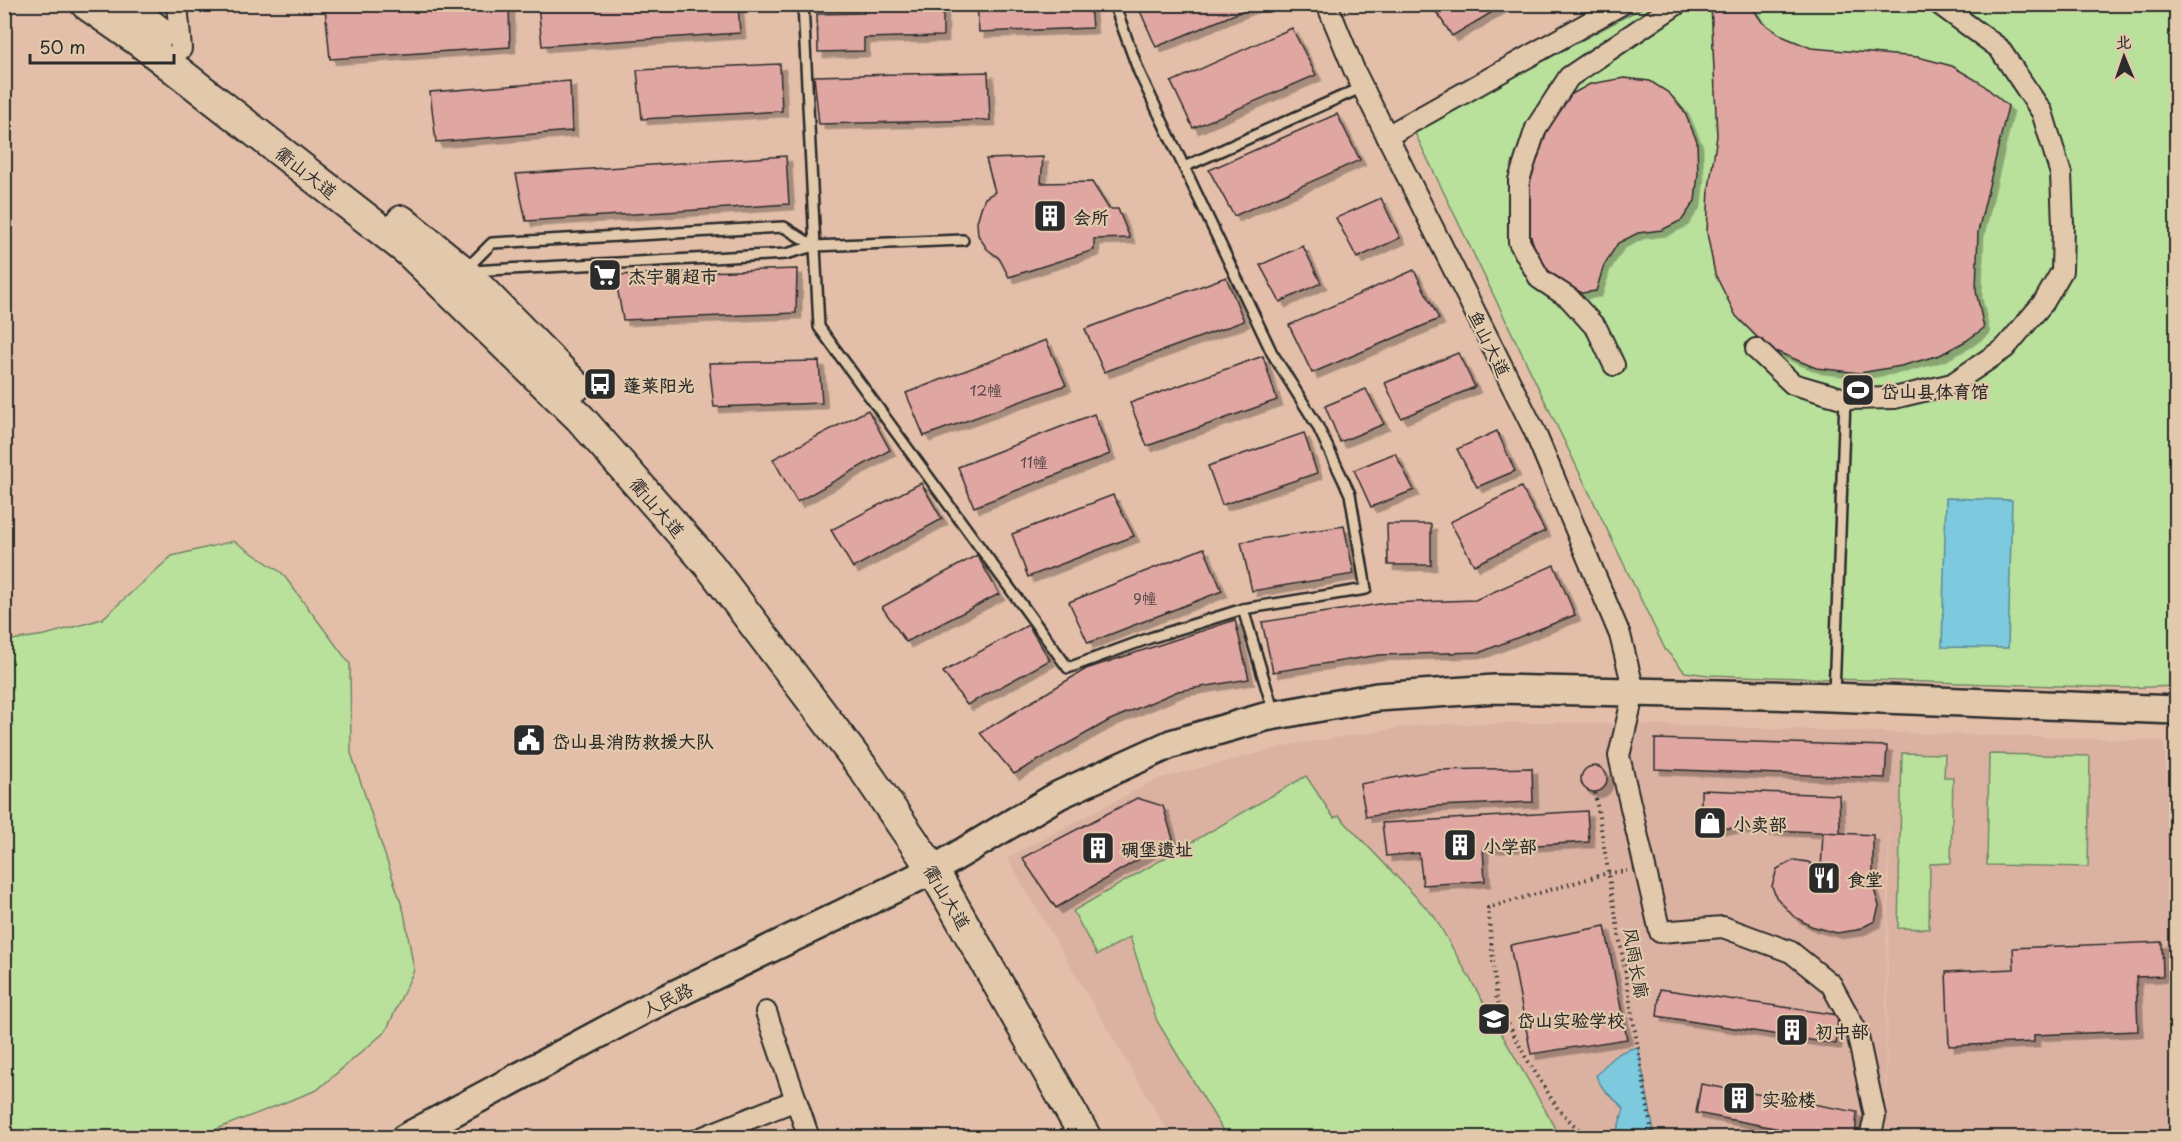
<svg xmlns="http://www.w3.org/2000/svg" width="2181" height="1142" font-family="'Playpen Sans','LXGW WenKai TC',sans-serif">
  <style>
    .built { fill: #dbb2a2 }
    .green { fill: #b9e19c; stroke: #728664; stroke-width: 1.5 }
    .water { fill: #7dc9dd; stroke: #5c8a96; stroke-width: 1.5 }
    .building { fill: #e0a6a2; stroke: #2b2b2b; stroke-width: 1.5; filter: url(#shadow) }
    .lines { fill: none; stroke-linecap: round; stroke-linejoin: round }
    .lane-casing { stroke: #2b2b2b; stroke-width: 14 }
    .street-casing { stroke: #2b2b2b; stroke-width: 24 }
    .secondary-casing { stroke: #2b2b2b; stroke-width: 32 }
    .primary-casing { stroke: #2b2b2b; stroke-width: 34 }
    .path { stroke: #2b2b2b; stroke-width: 4; stroke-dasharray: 1.5 4.5; stroke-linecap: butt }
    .lane { stroke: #e3c9ab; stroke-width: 9 }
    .street { stroke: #e3c9ab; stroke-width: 20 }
    .secondary { stroke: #e3c9ab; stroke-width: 27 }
    .primary { stroke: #e3c9ab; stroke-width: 30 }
    .labels { text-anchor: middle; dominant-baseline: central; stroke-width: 4.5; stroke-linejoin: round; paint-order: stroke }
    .number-label { font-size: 15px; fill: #584a49 }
    .street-label { font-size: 18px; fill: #2b2b2b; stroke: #e3c9ab }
    .poi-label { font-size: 18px; font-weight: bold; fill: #2b2b2b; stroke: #e3c9ab; text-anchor: start }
  </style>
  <defs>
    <filter id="shadow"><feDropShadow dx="5.5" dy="5.5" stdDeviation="0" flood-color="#0004"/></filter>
  </defs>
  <rect width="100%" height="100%" fill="#e3bfa9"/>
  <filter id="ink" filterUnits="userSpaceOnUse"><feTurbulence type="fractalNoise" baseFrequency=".0167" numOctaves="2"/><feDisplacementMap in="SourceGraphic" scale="12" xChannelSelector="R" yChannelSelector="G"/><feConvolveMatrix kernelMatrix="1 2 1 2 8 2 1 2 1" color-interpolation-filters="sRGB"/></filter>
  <g filter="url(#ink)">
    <!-- built -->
    <path class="built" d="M1561,722L2164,741L2176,924V1137H1886L1890,792L1887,900L1885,1137H1171L1007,858L1157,779L1295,744L1419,725Z"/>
    <!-- green -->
    <g class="green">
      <path d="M1647,5H2176V686L2122,688L1708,675L1685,672L1665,649L1414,131Z"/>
      <path d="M234,541L282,573L350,664L351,753L404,912L414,970L386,1031L317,1090L196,1137H5V641L45,635L102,619L172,556Z"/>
      <path d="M1902,753L1945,754L1944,777H1953L1951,863L1930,864L1929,929L1898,928Z"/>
      <path d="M1989,754L2090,756L2088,867L1987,865Z"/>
      <path d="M1306,776L1334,818L1339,816L1434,916L1555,1127L1559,1137H1227L1157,1021L1130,937L1097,955L1073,911Z"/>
    </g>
    <!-- water -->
    <g class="water">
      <path d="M1946,498L2012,500L2008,648L1942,647Z"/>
      <path d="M1638,1047L1655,1137H1615L1624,1109C1613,1096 1603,1093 1596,1076C1610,1059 1615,1052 1638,1047Z"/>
    </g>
    <!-- building -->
    <g class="building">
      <path d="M372,4H509L510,47L330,59L325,7Z"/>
      <path d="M538,4H738L740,33L542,46Z"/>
      <path d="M863,4H943V36L864,38V51L818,52L817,14L864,13Z"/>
      <path d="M977,4H1090L1092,28L979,32Z"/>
      <path d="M1137,4H1259L1156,47Z"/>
      <path d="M1431,4H1506L1452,36Z"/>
      <path d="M1711,4H1750L1762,22L1784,37L1811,48L1918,57L1952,66L1981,83L2008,106L1978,232L1976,291L1984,328L1966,341L1940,355L1901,366L1860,373L1816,368L1768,348L1736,316L1715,274L1707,233L1709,188L1717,136Z"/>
      <path d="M1292,28L1316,75L1193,128L1171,82Z"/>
      <path d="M780,64L782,111L642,119L637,70Z"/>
      <path d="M988,72L990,120L819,124L814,76Z"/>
      <path d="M1624,78L1650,81L1669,93L1684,111L1697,141L1698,174L1695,201L1682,220L1662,230L1638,233L1618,243L1604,265L1596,291L1582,293L1566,284L1548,270L1536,251L1527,226L1525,196L1533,157L1545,124L1563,99L1590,84Z"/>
      <path d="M570,81L572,131L436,142L430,92Z"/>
      <path d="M1337,114L1360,160L1234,216L1209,170Z"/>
      <path d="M786,156L789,204L526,221L516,174Z"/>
      <path d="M1043,157L1041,183L1092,182L1109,209H1118L1130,238L1094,239V250L1009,277L999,258L987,249L978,235L977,222L981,208L985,198L995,192L986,159Z"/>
      <path d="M1381,198L1400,238L1357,258L1336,218Z"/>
      <path d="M1303,246L1321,283L1280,302L1260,265Z"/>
      <path d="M797,269L796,313L623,320L615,275Z"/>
      <path d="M1414,270L1439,319L1312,373L1289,325Z"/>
      <path d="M1226,277L1244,321L1104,372L1085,329Z"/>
      <path d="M1046,340L1066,385L924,436L906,393Z"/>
      <path d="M1458,353L1475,387L1401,418L1385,383Z"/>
      <path d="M1263,356L1277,400L1147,446L1130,403Z"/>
      <path d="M819,361L822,403L714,407L709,363Z"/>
      <path d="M1366,389L1384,424L1340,442L1325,406Z"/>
      <path d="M868,410L890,450L797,502L773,459Z"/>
      <path d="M1094,414L1110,454L974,507L958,467Z"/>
      <path d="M1497,431L1515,471L1477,487L1457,449Z"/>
      <path d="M1304,433L1317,473L1222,505L1208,466Z"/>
      <path d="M1395,453L1414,490L1371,507L1354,470Z"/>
      <path d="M921,483L942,519L853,568L831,530Z"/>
      <path d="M1521,487L1545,531L1474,565L1450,522Z"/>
      <path d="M1113,495L1134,536L1028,577L1012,534Z"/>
      <path d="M1387,524H1431V565H1388Z"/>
      <path d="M1344,526L1354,574L1252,591L1241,542Z"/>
      <path d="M1204,548L1222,591L1088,643L1069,602Z"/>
      <path d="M977,555L999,594L906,642L882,607Z"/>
      <path d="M1554,565L1575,615L1481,652L1379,655L1273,672L1262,622L1386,603L1475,600Z"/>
      <path d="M1235,620L1249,679L1178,691L1110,720L1014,774L980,733L1086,669Z"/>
      <path d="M1028,625L1050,660L967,705L943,672Z"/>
      <path d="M1655,739L1887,746L1885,778L1655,769Z"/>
      <circle cx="1594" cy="779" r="13"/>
      <path d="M1532,768L1533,802L1436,806L1366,817L1360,784L1436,770Z"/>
      <path d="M1701,790L1839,795L1840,833L1701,827Z"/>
      <path d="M1137,798L1163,806L1173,839L1056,908L1022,858Z"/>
      <path d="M1587,811L1589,842L1483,848L1485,881L1423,885L1419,853L1386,856L1382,823Z"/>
      <path d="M1823,832L1873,835V886L1879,906L1875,921L1857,930L1837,933L1811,926L1793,916L1776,897L1772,886L1777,869L1794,860L1808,862L1821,870Z"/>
      <path d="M1605,926L1627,1039L1531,1054L1510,945Z"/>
      <path d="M2162,942L2163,976L2136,977L2138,1031L2034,1035V1042L1949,1046L1946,972L2014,969L2013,948Z"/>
      <path d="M1660,989L1838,1015L1836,1044L1657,1016Z"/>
      <path d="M1701,1084L1857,1112L1855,1138H1827L1696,1113Z"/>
      <path d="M2161,1133L2162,1138H2062Z"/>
    </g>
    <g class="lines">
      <defs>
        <g id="lane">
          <path d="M803,4L819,327L1068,668L1150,638L1243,609L1366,589L1350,494L1317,425L1272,353L1139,72L1114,4"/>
          <path d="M1184,167L1363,87"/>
          <path d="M467,268L492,243L784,227L814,246"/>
          <path d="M471,271L786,254L814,246L963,240"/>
          <path d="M1243,609L1274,713"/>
          <path d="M1834,694L1845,399"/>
        </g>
        <g id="street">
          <path d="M177,4L181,49"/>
          <path d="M1327,4L1355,72L1534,430L1620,635L1634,691L1619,756L1660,932L1723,927L1791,952L1831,984L1857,1032L1875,1116L1870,1138"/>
          <path d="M1387,136L1622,4"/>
          <path d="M1756,349L1793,384L1845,399L1894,398L1952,384L2005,348L2044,302L2062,271L2063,225L2061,174L2042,112L1999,48L1939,4"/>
          <path d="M1614,365L1597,329L1569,298L1540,279L1519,242V180L1536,128L1569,77L1677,4"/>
          <path d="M766,1012L809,1138"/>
          <path d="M701,1138L796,1100"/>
        </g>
        <path id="secondary" d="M405,1138L651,1006L933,870L1059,795L1171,744L1265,717L1377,697L1495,689L1804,696L2176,710"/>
        <g id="primary">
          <path d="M86,4L143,44L408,251L580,418L710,566L863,768L933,870L1086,1138"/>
          <path d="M124,4L161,33"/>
          <path d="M402,221L463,271L576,386"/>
        </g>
      </defs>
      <!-- lane casing -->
      <use href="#lane" class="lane-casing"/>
      <!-- street casing -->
      <use href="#street" class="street-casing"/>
      <!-- secondary casing -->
      <use href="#secondary" class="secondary-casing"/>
      <!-- primary casing -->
      <use href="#primary" class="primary-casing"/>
      <!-- path -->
      <g class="path">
        <path d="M1595,793L1653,1138"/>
        <path d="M1587,1138L1558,1109L1525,1056L1497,1002L1488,908L1608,873L1627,871"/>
      </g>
      <!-- lane -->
      <use href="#lane" class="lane"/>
      <!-- street -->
      <use href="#street" class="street"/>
      <!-- secondary -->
      <use href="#secondary" class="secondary"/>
      <!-- primary -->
      <use href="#primary" class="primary"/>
    </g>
  </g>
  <!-- icons -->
  <defs>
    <symbol id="building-square" viewBox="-11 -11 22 22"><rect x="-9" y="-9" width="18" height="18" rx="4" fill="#2b2b2b" stroke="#e3c9ab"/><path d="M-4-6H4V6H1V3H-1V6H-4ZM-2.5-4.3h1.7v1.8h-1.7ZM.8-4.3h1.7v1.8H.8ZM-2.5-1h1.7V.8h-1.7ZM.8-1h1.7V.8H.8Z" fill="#fff"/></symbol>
    <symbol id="supermarket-square" viewBox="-11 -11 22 22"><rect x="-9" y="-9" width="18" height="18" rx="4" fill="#2b2b2b" stroke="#e3c9ab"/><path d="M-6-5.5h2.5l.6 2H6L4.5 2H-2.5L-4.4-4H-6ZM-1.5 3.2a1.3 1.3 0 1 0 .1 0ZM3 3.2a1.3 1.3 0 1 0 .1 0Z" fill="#fff"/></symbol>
    <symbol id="bus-square" viewBox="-11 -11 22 22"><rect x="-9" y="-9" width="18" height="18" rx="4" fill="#2b2b2b" stroke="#e3c9ab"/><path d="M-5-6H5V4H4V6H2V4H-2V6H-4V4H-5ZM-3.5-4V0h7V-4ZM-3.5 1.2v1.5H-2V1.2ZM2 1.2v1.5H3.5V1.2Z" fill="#fff"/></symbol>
    <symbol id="stadium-square" viewBox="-11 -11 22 22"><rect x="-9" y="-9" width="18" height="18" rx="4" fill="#2b2b2b" stroke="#e3c9ab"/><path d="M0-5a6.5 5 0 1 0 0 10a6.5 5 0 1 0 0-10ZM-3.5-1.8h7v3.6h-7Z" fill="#fff"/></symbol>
    <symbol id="civic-square" viewBox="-11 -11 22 22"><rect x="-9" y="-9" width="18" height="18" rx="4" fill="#2b2b2b" stroke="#e3c9ab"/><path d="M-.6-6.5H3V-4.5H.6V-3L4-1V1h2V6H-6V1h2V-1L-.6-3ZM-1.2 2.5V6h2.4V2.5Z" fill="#fff"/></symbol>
    <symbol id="shop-square" viewBox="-11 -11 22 22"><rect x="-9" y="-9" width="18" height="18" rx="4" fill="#2b2b2b" stroke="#e3c9ab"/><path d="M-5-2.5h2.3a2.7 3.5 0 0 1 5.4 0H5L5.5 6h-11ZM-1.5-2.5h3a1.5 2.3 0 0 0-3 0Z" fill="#fff"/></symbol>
    <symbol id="restaurant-square" viewBox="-11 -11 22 22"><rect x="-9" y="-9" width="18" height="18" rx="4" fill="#2b2b2b" stroke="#e3c9ab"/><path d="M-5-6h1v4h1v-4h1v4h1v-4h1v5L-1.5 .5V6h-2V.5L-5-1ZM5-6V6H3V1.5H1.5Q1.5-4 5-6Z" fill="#fff"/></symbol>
    <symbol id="school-square" viewBox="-11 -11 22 22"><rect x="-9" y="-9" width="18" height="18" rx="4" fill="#2b2b2b" stroke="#e3c9ab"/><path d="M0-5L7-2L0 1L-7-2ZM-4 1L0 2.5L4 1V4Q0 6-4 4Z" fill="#fff"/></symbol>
  </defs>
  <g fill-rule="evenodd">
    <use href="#building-square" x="1031" y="197" width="38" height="38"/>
    <use href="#supermarket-square" x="586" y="256" width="38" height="38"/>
    <use href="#bus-square" x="581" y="365" width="38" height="38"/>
    <use href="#stadium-square" x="1839" y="371" width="38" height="38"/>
    <use href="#civic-square" x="510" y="721" width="38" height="38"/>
    <use href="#shop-square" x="1691" y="804" width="38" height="38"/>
    <use href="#building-square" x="1441" y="826" width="38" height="38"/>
    <use href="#building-square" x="1079" y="829" width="38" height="38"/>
    <use href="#restaurant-square" x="1805" y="859" width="38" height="38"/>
    <use href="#school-square" x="1475" y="1000" width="38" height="38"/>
    <use href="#building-square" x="1773" y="1011" width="38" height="38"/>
    <use href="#building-square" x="1720" y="1079" width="38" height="38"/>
  </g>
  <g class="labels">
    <!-- number labels -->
    <g class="number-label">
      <text x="986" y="389">12幢</text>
      <text x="1034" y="461">11幢</text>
      <text x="1145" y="597">9幢</text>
    </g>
    <!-- street labels -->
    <g class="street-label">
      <text transform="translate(307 172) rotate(38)">衢山大道</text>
      <text transform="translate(1490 343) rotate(64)">鱼山大道</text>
      <text transform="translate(658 507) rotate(49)">衢山大道</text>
      <text transform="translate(948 897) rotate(59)">衢山大道</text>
      <text transform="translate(1637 963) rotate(80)">风雨长廊</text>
      <text transform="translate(667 999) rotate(-26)">人民路</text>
    </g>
    <!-- poi labels -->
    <g class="poi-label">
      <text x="1073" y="216">会所</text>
      <text x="628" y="275">杰宇朤超市</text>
      <text x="623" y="384">蓬莱阳光</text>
      <text x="1881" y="390">岱山县体育馆</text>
      <text x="552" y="740">岱山县消防救援大队</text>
      <text x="1733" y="823">小卖部</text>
      <text x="1483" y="845">小学部</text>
      <text x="1121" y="848">碉堡遗址</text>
      <text x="1847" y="878">食堂</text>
      <text x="1517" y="1019">岱山实验学校</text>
      <text x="1815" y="1030">初中部</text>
      <text x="1762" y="1098">实验楼</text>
    </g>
  </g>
  <!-- margin -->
  <rect width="2181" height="1142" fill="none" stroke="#e3c9ab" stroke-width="24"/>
  <rect x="12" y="12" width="2157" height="1118" fill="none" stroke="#2b2b2b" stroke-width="2" filter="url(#ink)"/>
  <!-- north arrow -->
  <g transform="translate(2124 57) rotate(358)" stroke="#e3c9ab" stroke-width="4.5" paint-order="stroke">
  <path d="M0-4.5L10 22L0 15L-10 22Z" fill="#2b2b2b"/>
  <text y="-9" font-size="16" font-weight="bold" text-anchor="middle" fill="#2b2b2b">北</text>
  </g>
  <!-- scale -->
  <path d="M30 54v9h144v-9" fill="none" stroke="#2b2b2b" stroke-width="3"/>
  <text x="39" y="54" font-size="18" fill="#2b2b2b" stroke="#e3c9ab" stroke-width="4.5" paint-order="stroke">50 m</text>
</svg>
